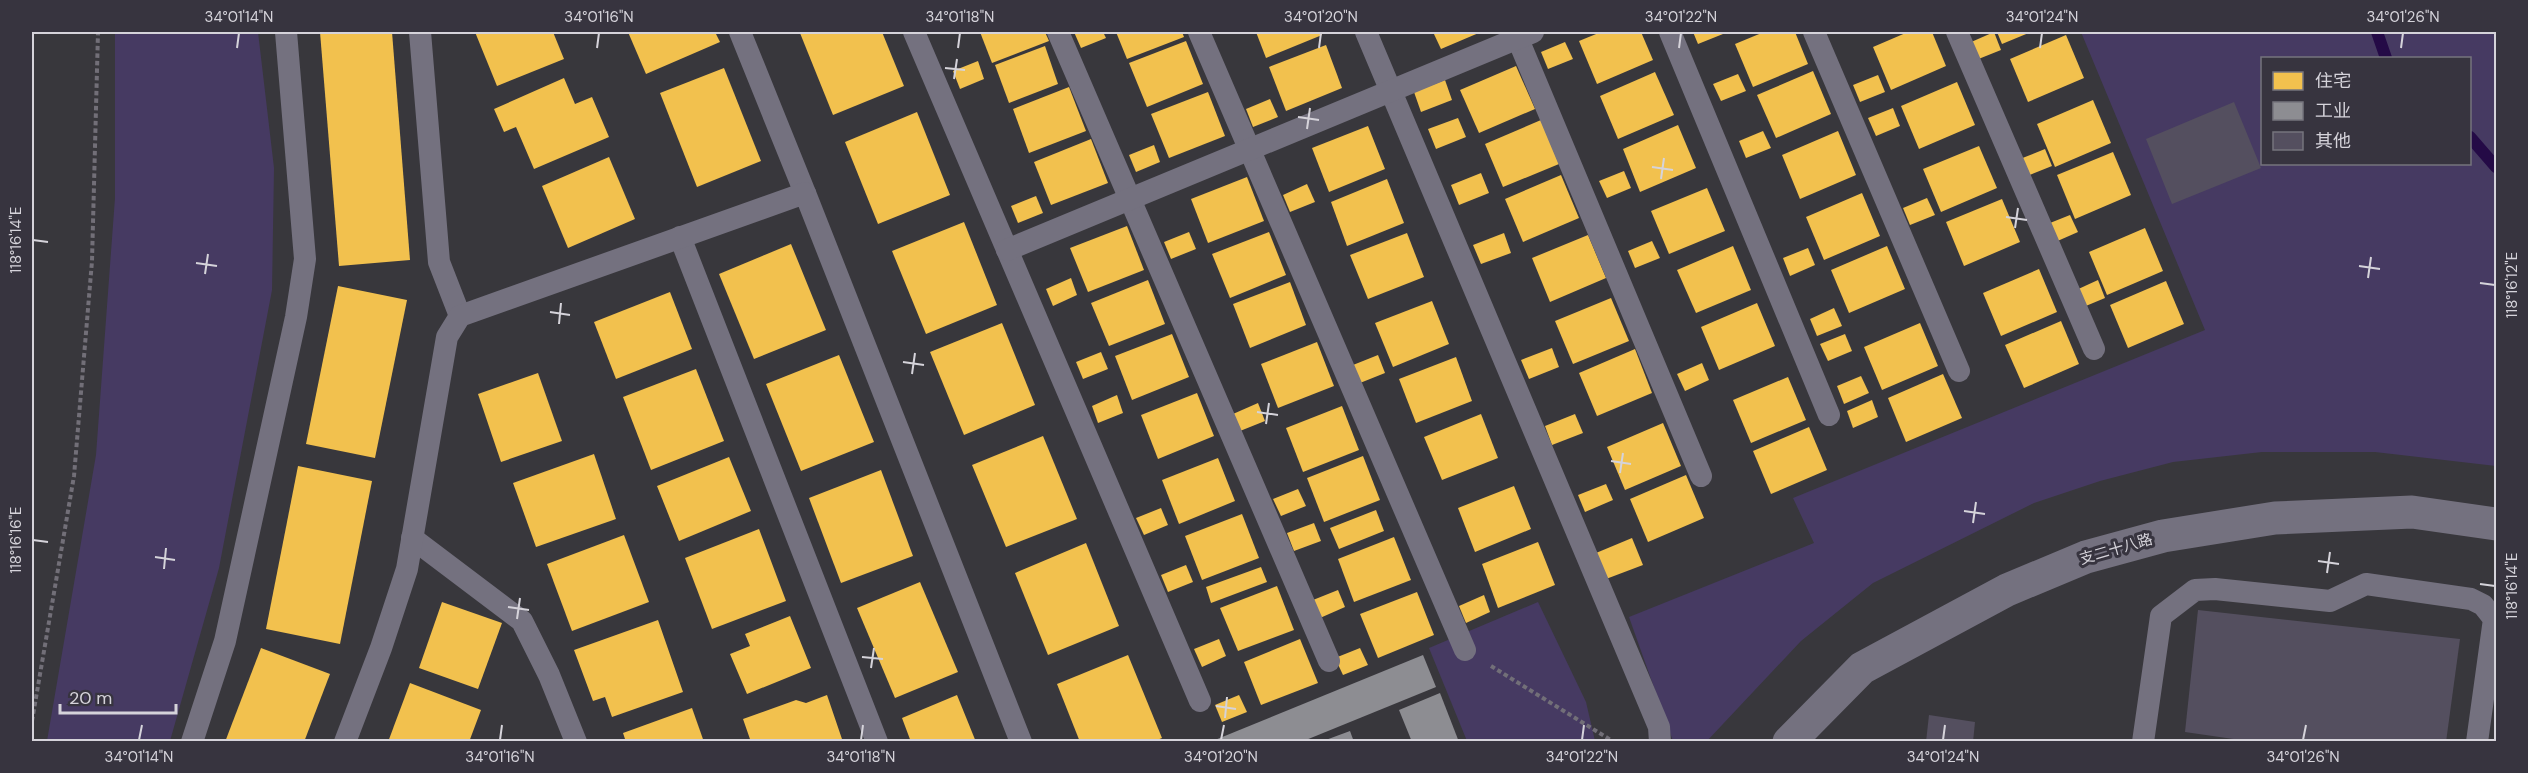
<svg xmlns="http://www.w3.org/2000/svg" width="2528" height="773" font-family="'DM Sans','Noto Sans SC',sans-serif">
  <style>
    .green { fill: #463a62; fill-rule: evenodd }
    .homes { fill: #f2c14e }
    .industry { fill: #8d8d92 }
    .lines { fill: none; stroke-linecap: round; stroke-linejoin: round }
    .stream { stroke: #240a46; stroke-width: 12 }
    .building { fill: #544f5f }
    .path { stroke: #726f78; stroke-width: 4; stroke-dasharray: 4.5 3; stroke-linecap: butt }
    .service { stroke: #74717f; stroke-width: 22 }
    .tertiary { stroke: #74717f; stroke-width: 33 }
    .ticks { fill: none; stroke: #d5d3da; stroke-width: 2 }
    .labels { text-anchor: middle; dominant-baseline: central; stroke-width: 6; stroke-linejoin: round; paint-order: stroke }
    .street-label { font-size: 15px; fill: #d5d3da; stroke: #37343f }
    .neatline { fill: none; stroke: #d5d3da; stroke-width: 2 }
    .ticks-label { font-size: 15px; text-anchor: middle; fill: #d5d3da }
  </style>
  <rect width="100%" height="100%" fill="#38373c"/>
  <!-- green -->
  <g class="green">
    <path d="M115,32H258L274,168L272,290L219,568L170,741H47L96,455L115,198Z"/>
    <path d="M2081,32H2496V466L2375,452H2262L2173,462L2100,481L2034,503L1873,583L1801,641L1707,741H1673L1629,617L1814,543L1793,498L2205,330ZM2262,58H2470V164H2262Z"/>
    <path d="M1538,602L1586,702L1595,741H1467L1429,648Z"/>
  </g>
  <!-- homes -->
  <g class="homes">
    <path d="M320,32H392L410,260L339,266Z"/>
    <path d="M475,32H553L564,59L497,86Z"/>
    <path d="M628,32H715L720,42L646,74Z"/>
    <path d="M803,32H882L904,86L833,115L800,33Z"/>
    <path d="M980,32H1045L1049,41L992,63Z"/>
    <path d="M1074,32H1103L1106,38L1081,48Z"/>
    <path d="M1116,32H1182L1184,37L1127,59Z"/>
    <path d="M1256,32H1321L1322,35L1266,58Z"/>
    <path d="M1433,32H1481L1441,49Z"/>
    <path d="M1601,32H1641L1653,60L1597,84L1579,41Z"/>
    <path d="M1693,32H1722L1723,34L1698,44Z"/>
    <path d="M1764,32H1795L1808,64L1753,87L1735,44Z"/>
    <path d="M1908,32H1932L1946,66L1891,90L1873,47Z"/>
    <path d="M1994,32L2001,50L1976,60L1969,43Z"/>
    <path d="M1997,32H2031L2002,44Z"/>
    <path d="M2066,35L2084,78L2028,102L2010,59Z"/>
    <path d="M1186,41L1203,84L1147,107L1129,63Z"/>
    <path d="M1565,42L1573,59L1548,69L1541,52Z"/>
    <path d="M1326,45L1342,88L1286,111L1269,67Z"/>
    <path d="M1045,46L1058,84L1009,103L995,65Z"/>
    <path d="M978,61L984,79L960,89L953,71Z"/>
    <path d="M1516,66L1535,109L1479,133L1460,90Z"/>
    <path d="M724,68L761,161L697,187L660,93Z"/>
    <path d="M1813,71L1831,114L1776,138L1757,95Z"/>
    <path d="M1655,72L1674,115L1618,139L1600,96Z"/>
    <path d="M1738,74L1746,91L1721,101L1713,84Z"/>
    <path d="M1878,75L1885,92L1860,102L1853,85Z"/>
    <path d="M564,78L575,104L592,97L609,137L534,169L516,127L504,132L494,109Z"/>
    <path d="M1445,80L1452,100L1421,112L1414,92Z"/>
    <path d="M1957,82L1975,125L1919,149L1901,106Z"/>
    <path d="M1069,87L1086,131L1029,153L1013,109Z"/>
    <path d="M1208,92L1225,136L1169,158L1151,114Z"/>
    <path d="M1270,99L1278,117L1253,127L1246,109Z"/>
    <path d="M2093,100L2111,143L2055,167L2037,124Z"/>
    <path d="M1893,108L1900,126L1876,136L1868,118Z"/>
    <path d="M917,112L950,195L878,224L845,142Z"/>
    <path d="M1458,118L1466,137L1436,149L1428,129Z"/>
    <path d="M1541,120L1559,164L1503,187L1485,144Z"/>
    <path d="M1678,125L1696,168L1640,192L1623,149Z"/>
    <path d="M1368,126L1385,169L1329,192L1312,148Z"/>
    <path d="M1763,131L1771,148L1746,158L1739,141Z"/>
    <path d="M1838,131L1856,175L1800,199L1782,155Z"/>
    <path d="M1091,139L1108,183L1051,205L1034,162Z"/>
    <path d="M1154,145L1160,162L1136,172L1129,155Z"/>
    <path d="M1979,146L1997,188L1941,212L1923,169Z"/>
    <path d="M2045,149L2052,166L2027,176L2020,159Z"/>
    <path d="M2113,152L2131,195L2075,219L2057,175Z"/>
    <path d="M609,157L635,219L568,248L542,186Z"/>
    <path d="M1624,171L1631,188L1607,198L1599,181Z"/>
    <path d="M1481,173L1489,193L1459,205L1451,185Z"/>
    <path d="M1561,175L1579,218L1523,242L1505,199Z"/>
    <path d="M1247,177L1264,221L1208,243L1191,199Z"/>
    <path d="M1387,179L1404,223L1347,246L1331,202Z"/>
    <path d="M1307,184L1315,202L1290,212L1283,195Z"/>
    <path d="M1707,188L1725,231L1669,254L1651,211Z"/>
    <path d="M1862,193L1880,236L1824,260L1806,217Z"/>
    <path d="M1036,196L1043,213L1018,223L1011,206Z"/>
    <path d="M1927,198L1935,215L1910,225L1903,208Z"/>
    <path d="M2002,199L2020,242L1964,266L1946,222Z"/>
    <path d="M2070,215L2078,232L2053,243L2045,225Z"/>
    <path d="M964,222L997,305L926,334L892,251Z"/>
    <path d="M1127,226L1144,270L1088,292L1070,248Z"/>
    <path d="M2145,228L2163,271L2107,295L2089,252Z"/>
    <path d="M1189,232L1196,249L1171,259L1164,242Z"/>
    <path d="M1269,232L1286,275L1230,298L1212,254Z"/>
    <path d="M1407,233L1424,277L1368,299L1350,255Z"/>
    <path d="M1504,233L1511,253L1481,264L1473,245Z"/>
    <path d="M1588,235L1606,278L1550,302L1532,258Z"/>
    <path d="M1652,241L1660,258L1635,268L1628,251Z"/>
    <path d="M791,244L826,330L754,359L719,274Z"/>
    <path d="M1733,246L1751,290L1696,313L1677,270Z"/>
    <path d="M1887,246L1905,289L1849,313L1831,270Z"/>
    <path d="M1808,248L1815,265L1790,276L1783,258Z"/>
    <path d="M2039,269L2057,312L2001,336L1983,293Z"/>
    <path d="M1071,278L1077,295L1053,306L1046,289Z"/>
    <path d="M1148,280L1165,324L1109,346L1091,303Z"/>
    <path d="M2098,280L2105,298L2081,308L2074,291Z"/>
    <path d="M2166,281L2184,324L2128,348L2110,305Z"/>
    <path d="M1290,282L1306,325L1250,348L1233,304Z"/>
    <path d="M338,286L407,300L375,458L306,444Z"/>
    <path d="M670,292L692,349L616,379L594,322Z"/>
    <path d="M1611,298L1629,341L1573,364L1555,321Z"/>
    <path d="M1432,301L1449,344L1393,367L1375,323Z"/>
    <path d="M1757,303L1775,346L1719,370L1701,327Z"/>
    <path d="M1834,308L1842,326L1817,336L1810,319Z"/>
    <path d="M2061,321L2079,364L2024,388L2005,345Z"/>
    <path d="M1002,323L1035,405L964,435L930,352Z"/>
    <path d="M1920,323L1938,366L1882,390L1864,347Z"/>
    <path d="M1172,334L1189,377L1132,400L1115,356Z"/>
    <path d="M1845,334L1852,351L1828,361L1820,344Z"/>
    <path d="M1317,342L1334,386L1278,408L1261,364Z"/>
    <path d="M1552,348L1559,367L1529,379L1521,360Z"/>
    <path d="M1635,349L1652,393L1597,416L1579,373Z"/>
    <path d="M1101,352L1108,369L1083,379L1076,362Z"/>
    <path d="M839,355L874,442L801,471L766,384Z"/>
    <path d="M1378,355L1385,373L1360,383L1353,365Z"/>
    <path d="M1456,357L1472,401L1416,423L1399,379Z"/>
    <path d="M1702,363L1709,380L1685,391L1677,374Z"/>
    <path d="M696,369L724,441L651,470L623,397Z"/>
    <path d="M538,373L562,441L501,462L478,394Z"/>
    <path d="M1943,374L1962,418L1906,442L1888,398Z"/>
    <path d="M1861,376L1869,393L1844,404L1837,386Z"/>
    <path d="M1788,377L1806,420L1751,443L1733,400Z"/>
    <path d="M1197,393L1214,436L1158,459L1141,415Z"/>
    <path d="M1117,395L1123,413L1098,423L1092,406Z"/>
    <path d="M1872,400L1878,417L1853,428L1847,411Z"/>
    <path d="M1258,403L1265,421L1240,431L1233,414Z"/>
    <path d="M1342,406L1359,450L1303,472L1286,428Z"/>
    <path d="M1481,414L1498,458L1442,480L1424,437Z"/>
    <path d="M1575,414L1583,433L1552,445L1545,426Z"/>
    <path d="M1663,423L1681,466L1625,490L1607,447Z"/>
    <path d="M1809,427L1827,470L1771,494L1753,451Z"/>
    <path d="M1043,436L1077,519L1006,547L972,465Z"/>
    <path d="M594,454L616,519L536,547L513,483Z"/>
    <path d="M1363,456L1380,500L1324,522L1307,478Z"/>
    <path d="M729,457L751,511L679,541L657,486Z"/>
    <path d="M1218,458L1235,501L1179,524L1162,480Z"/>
    <path d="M298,466L372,481L340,644L266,629Z"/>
    <path d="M881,470L913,556L841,583L809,498Z"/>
    <path d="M1686,475L1704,518L1648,542L1630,499Z"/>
    <path d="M1606,484L1613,500L1585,512L1578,495Z"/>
    <path d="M1514,486L1531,529L1475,552L1458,508Z"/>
    <path d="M1298,489L1306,506L1281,516L1273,499Z"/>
    <path d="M1161,508L1168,525L1144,535L1136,518Z"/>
    <path d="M1376,510L1384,531L1339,549L1330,528Z"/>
    <path d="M1242,514L1259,558L1202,580L1185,536Z"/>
    <path d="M1314,523L1321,541L1294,551L1287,533Z"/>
    <path d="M759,529L786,601L712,629L685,558Z"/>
    <path d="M624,535L649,602L572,631L547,564Z"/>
    <path d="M1394,537L1411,580L1354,602L1338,559Z"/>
    <path d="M1632,538L1643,565L1606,579L1596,553Z"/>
    <path d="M1538,542L1555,585L1498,608L1482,564Z"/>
    <path d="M1086,543L1119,626L1048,655L1015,573Z"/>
    <path d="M1186,565L1193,582L1168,592L1161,575Z"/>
    <path d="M1261,567L1267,582L1211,603L1206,587Z"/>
    <path d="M920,582L958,672L895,698L857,608Z"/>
    <path d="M1277,586L1294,630L1238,651L1220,608Z"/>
    <path d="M1338,590L1345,607L1320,618L1313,600Z"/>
    <path d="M1417,592L1434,635L1378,658L1360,614Z"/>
    <path d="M1484,595L1490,612L1466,623L1459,606Z"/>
    <path d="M442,602L502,623L478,689L419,668Z"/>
    <path d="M790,616L811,668L747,694L730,654L750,646L745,634Z"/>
    <path d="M658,620L683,692L612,717L605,697L593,701L574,650Z"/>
    <path d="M1219,639L1226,656L1202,667L1194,649Z"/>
    <path d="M1300,639L1318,683L1261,705L1244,662Z"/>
    <path d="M261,648L330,674L304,742H225Z"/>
    <path d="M1360,648L1368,665L1343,675L1335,658Z"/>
    <path d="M1128,655L1162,738L1152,742H1080L1057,684Z"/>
    <path d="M410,683L481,710L469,742H388Z"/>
    <path d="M827,695L843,742H751L743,719L796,700L806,703Z"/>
    <path d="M957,695L976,742H911L902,718Z"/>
    <path d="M1239,695L1247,712L1222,722L1215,705Z"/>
    <path d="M692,708L704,742H626L623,733Z"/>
  </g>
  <!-- industry -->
  <g class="industry">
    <path d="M1423,655L1436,687L1301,742H1210Z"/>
    <path d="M1440,693L1459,742H1412L1399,710Z"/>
    <path d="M1350,731L1354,742H1323V741Z"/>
  </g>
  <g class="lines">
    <!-- stream -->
    <g class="stream">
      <path d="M2377,32L2386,58"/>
      <path d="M2470,137L2496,167"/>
    </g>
  </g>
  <!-- building -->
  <g class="building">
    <path d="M2234,102L2261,168L2172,204L2146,139Z"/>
    <path d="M2198,610L2460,639L2446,742H2254L2185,732Z"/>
    <path d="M1929,715L1975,722L1973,742H1926Z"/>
  </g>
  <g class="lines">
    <!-- path -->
    <g class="path">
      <path d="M1491,666L1614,742"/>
      <path d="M32,721L74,476L92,261L98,32"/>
    </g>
    <!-- service -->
    <g class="service">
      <path d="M420,32L439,262L460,316"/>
      <path d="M740,32L805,193"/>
      <path d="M914,32L1200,701"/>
      <path d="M1058,32L1329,661"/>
      <path d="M1199,32L1465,650"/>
      <path d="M1366,32L1659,727L1660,742"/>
      <path d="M1515,32L1701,476"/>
      <path d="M1670,32L1829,415"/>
      <path d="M1814,32L1959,371"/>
      <path d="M1957,32L2094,349"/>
      <path d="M680,237L877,742"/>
      <path d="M1007,250L1533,32"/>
      <path d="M412,538L522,621L549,675L576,742"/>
      <path d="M192,742L225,641L296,317L305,259L286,32"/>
      <path d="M345,742L381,648L407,569L447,337L460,316L805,193L1021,742"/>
      <path d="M2143,742L2161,616L2195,590L2215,589L2330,601L2366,584L2471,599L2483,605L2494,619L2477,742"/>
    </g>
    <!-- tertiary -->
    <path class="tertiary" d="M1789,742L1862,668L2007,590L2086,557L2163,536L2275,518L2412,512L2496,524"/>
  </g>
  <!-- ticks -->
  <path class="ticks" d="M237,48L239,33M597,48L599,33M958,48L960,33M1319,48L1321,33M1679,48L1681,33M2040,48L2042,33M2401,48L2403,33M945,68L965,70M954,79L957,59M1298,117L1319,120M1307,129L1310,108M1652,167L1673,170M1661,179L1664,158M2006,217L2027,220M2015,228L2018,208M33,240L48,242M196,263L217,266M2359,266L2380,269M205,274L208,254M2368,278L2371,257M2480,283L2495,285M550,312L570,315M559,324L561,303M903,362L924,365M912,374L915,353M1257,412L1278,415M1266,424L1269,403M1611,461L1631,464M1620,473L1623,453M1964,511L1985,514M1973,523L1976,502M33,540L48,542M155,557L175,560M2318,561L2339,564M164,569L166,548M2327,573L2330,552M2480,584L2495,586M508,607L529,610M517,619L520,598M862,657L883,659M871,668L874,648M1216,706L1236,709M1225,718L1227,697M139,740L142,725M500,740L502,725M861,740L863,725M1221,740L1224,725M1582,740L1584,725M1943,740L1945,725M2303,740L2306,725"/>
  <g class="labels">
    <!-- street labels -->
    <g class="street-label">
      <text transform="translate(2116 549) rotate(-16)">支二十八路</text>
    </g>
  </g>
  <!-- border -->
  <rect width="2528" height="773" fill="none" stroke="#37343f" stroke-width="66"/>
  <!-- legend -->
  <rect x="2261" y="57" width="210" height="108" fill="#37343f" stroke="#76747d" stroke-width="1.5"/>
  <rect x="2273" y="72" width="30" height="18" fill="#f2c14e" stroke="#76747d" stroke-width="1.5"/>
  <text x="2315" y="87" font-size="18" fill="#d5d3da">住宅</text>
  <rect x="2273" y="102" width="30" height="18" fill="#8d8d92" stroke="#76747d" stroke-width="1.5"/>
  <text x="2315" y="117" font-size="18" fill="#d5d3da">工业</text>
  <rect x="2273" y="132" width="30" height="18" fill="#544f5f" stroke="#76747d" stroke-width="1.5"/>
  <text x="2315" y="147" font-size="18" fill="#d5d3da">其他</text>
  <!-- scale -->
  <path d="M60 704v9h116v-9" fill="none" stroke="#d5d3da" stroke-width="3"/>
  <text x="69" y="704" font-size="18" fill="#d5d3da" stroke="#37343f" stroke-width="4.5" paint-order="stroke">20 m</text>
  <rect x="33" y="33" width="2462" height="707" class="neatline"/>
  <g class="ticks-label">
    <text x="239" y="22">34°01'14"N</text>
    <text x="599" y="22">34°01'16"N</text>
    <text x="960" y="22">34°01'18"N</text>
    <text x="1321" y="22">34°01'20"N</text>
    <text x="1681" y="22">34°01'22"N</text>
    <text x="2042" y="22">34°01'24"N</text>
    <text x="2403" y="22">34°01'26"N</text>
    <text transform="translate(16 240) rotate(-90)" y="5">118°16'14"E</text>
    <text transform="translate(2512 285) rotate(-90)" y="5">118°16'12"E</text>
    <text transform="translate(16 540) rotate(-90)" y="5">118°16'16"E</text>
    <text transform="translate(2512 586) rotate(-90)" y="5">118°16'14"E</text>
    <text x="139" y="762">34°01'14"N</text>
    <text x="500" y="762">34°01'16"N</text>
    <text x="861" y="762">34°01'18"N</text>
    <text x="1221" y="762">34°01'20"N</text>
    <text x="1582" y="762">34°01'22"N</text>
    <text x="1943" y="762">34°01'24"N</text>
    <text x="2303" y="762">34°01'26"N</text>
  </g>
</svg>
